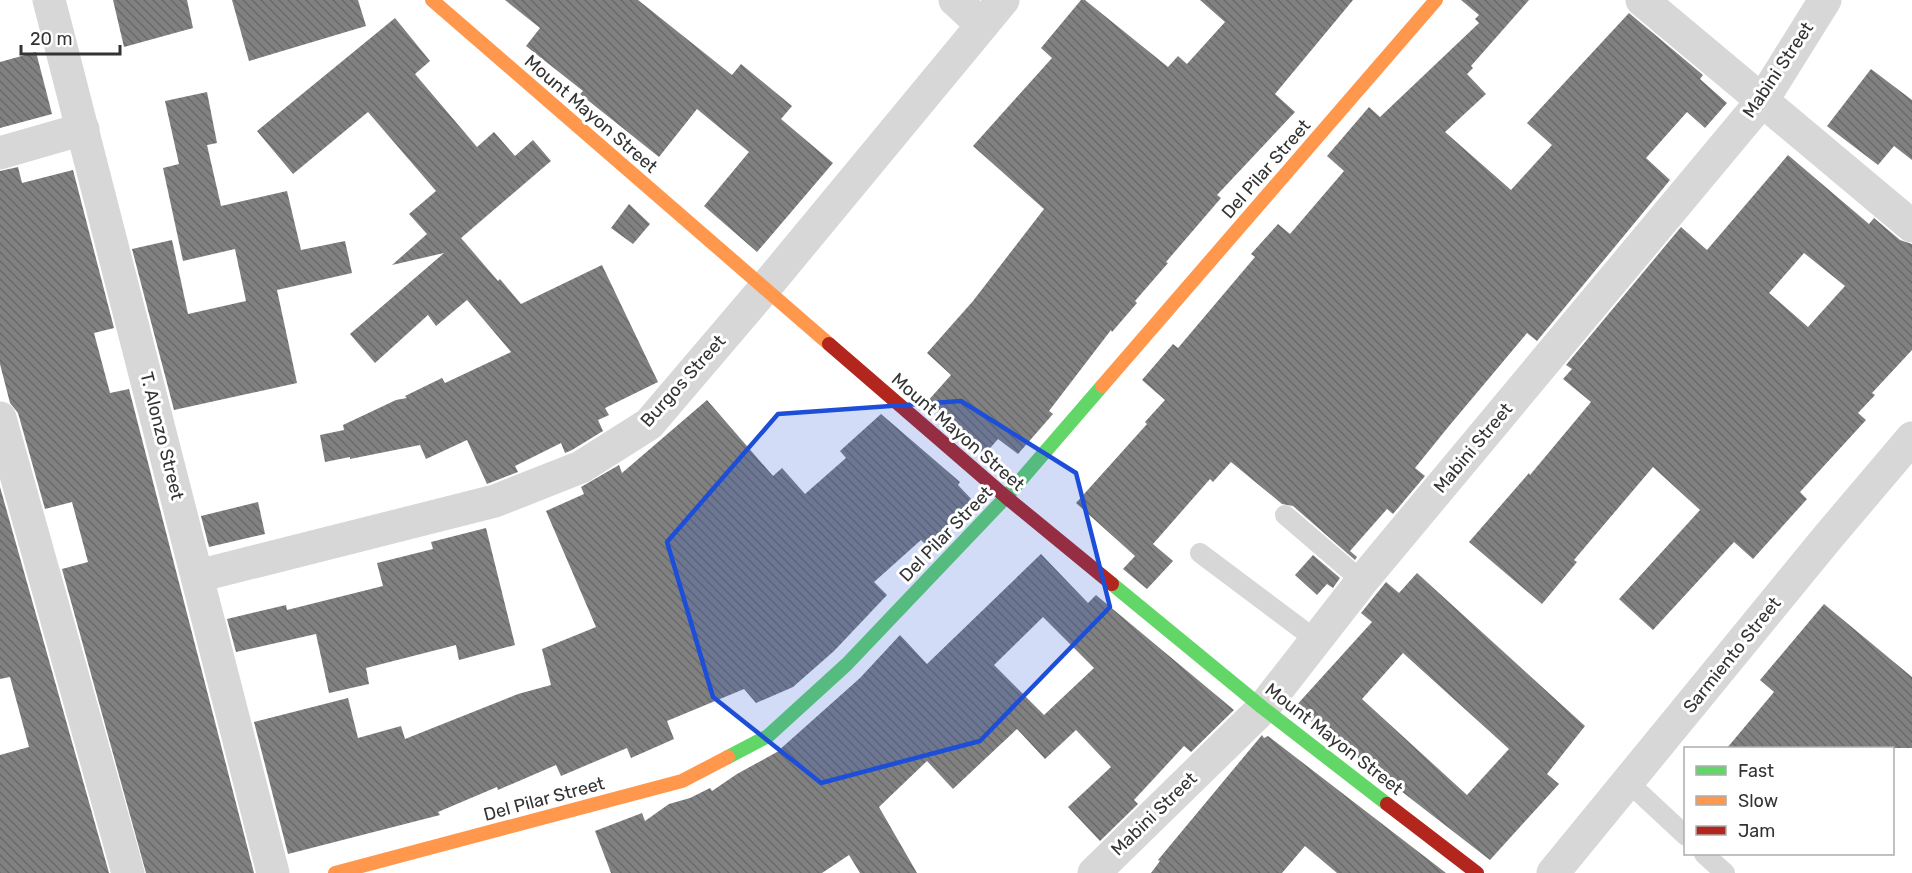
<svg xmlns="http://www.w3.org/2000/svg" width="1912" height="873" font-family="Rubik,sans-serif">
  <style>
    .building { fill: url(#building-back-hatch); fill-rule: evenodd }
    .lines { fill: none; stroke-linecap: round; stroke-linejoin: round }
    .lane { stroke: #d7d7d7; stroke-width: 20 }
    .street { stroke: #d7d7d7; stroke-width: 33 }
    .fast { stroke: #63d668; stroke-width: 14 }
    .slow { stroke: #ff974d; stroke-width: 14 }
    .jam { stroke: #b3261e; stroke-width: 14 }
    .marked { fill: #1d4ed8; fill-opacity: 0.2; stroke: #1d4ed8; stroke-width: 4.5; stroke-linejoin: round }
    .labels { text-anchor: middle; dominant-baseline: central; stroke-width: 6; stroke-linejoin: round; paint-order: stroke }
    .street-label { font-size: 18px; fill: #333; stroke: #fff }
  </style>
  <defs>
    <pattern id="building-back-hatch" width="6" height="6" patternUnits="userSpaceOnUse" patternTransform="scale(1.5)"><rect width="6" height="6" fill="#818181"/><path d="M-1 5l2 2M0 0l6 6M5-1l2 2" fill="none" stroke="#6a6a6a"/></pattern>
  </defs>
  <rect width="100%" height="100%" fill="#fff"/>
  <!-- building -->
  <g class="building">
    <path d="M113,0H187L193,28L124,47Z"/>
    <path d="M232,0H358L366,26L249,61Z"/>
    <path d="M505,0H638L732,75L741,64L792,106L781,119L833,163L757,252L704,206L749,152L697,109L659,157L580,94L583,91L526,46L540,28Z"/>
    <path d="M1081,0H1085L1168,67L1178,56L1187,64L1225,22L1200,0H1353L1275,94L1295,112L1217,195L1221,198L1166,262L1168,263L1135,301L1137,303L1112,332L1111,330L1049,411L1053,414L1018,454L998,439L985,454L926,403L951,375L927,353L973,301L1044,209L973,146L1052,58L1041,48Z"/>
    <path d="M1461,0H1529L1471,66L1473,68L1467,74L1486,94L1445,132L1511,190L1552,145L1527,123L1629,13L1703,75L1700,79L1727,103L1705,128L1687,112L1646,158L1670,180L1537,341L1527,333L1449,426L1415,468L1425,476L1393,514L1387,509L1350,551L1357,557L1355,560L1293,506L1282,504L1231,462L1213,482L1210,479L1153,544L1173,561L1147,589L1123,569L1135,556L1076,503L1147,424L1145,422L1165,400L1142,380L1173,344L1178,348L1255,257L1251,254L1278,224L1290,234L1344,171L1327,156L1369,107L1380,117L1479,23L1475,19L1479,15Z"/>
    <path d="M395,18L430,61L415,74L477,147L494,132L515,156L533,140L551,161L461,238L498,281L500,279L521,304L602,265L658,382L605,408L609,415L598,420L603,431L572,450L565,453L561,443L515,466L518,472L487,484L467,440L426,459L420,445L350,459V457L325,462L320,435L344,430L343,425L396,400L407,398L405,396L442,378L445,383L511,352L467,300L436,326L428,315L375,363L350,334L444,253L392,265L427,234L409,214L436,191L368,112L293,174L257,131Z"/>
    <path d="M36,52L52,114L0,128V62Z"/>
    <path d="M1871,69L1912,100V160L1894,146L1878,165L1827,126Z"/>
    <path d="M207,92L217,143L207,145L221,206L287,191L301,250L345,241L352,273L277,290L297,383L174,410L132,249L172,240L188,314L246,301L235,249L183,261L163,168L179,164L165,101Z"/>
    <path d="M1788,155L1869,224L1874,218L1900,240L1912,244V350L1872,393L1875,395L1858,413L1866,420L1800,492L1807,499L1753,559L1734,542L1653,630L1619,599L1700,510L1653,467L1574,560L1577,562L1542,604L1469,542L1529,473L1530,475L1591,402L1563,379L1572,369L1566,365L1681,227L1707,250ZM1804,253L1845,286L1808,327L1769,293Z"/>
    <path d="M18,167L22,183L73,170L114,328L94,333L110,393L129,389L254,873H146L62,569L88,562L72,502L45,509L18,413L10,403L0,364V171Z"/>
    <path d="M629,204L650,224L633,244L611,228Z"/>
    <path d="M707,400L773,476L782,468L805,494L846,458L840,451L881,414L960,482L958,485L975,503L929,548L921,540L874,582L887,595L834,651L793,687L756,703L744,689L667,721L674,739L631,758L627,748L561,776L556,765L498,790L497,787L438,812L440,815L288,854L254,722L348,698L358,738L401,726L405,739L518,694L551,685L542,649L596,627L546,511L584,494L581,487L619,465L622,473Z"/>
    <path d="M0,487L109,873H0V755L29,747L10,677L0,679Z"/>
    <path d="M258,502L265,534L209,547L201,516Z"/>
    <path d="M486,528L515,645L459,660L456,645L366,668L369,684L329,693L316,634L236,652L227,619L286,605L287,610L383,586L377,563L433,549L431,542Z"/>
    <path d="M1041,554L1088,603L1096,595L1234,710L1191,752L1184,746L1134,800L1138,804L1100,841L1068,807L1111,767L1076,730L1045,759L1017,729L953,789L927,761L879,807L917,873H860L849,855L822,873H611L595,831L642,813L645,821L669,804L690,798L710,788L712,791L737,774L777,752L860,678L900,635L927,664ZM1043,617L1094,668L1044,715L994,665Z"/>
    <path d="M1313,555L1340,578L1333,588L1327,584L1317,595L1295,575Z"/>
    <path d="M1417,573L1585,726L1547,774L1559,784L1490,860L1294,708L1372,622L1361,613L1386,582L1399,593ZM1403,653L1509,749L1467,795L1362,699Z"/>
    <path d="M1824,604L1912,677V748H1727L1774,692L1760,680Z"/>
    <path d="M1262,735L1264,738L1268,736L1446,873H1337L1305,846L1282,873H1151L1160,861L1158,860Z"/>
  </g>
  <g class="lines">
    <!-- lane -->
    <g class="lane">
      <path d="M1285,515L1362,581"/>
      <path d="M1200,553L1316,640"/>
      <path d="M1628,782L1686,836"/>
      <path d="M1704,854L1725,873"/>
    </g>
    <!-- street -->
    <g class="street">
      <path d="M49,0L273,873"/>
      <path d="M955,0L982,25"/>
      <path d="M1642,0L1912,226"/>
      <path d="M0,153L83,129"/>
      <path d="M0,418L128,873"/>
      <path d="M198,576L495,501L581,467L649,424L764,289L1003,0"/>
      <path d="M1094,873L1263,708L1362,581L1762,101L1825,0"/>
      <path d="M1553,873L1828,537L1912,438"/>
    </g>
    <!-- fast -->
    <g class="fast">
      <path d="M1112,584L1263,708L1387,804"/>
      <path d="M728,757L768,736L847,664L1006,497L1102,386"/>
    </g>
    <!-- slow -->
    <g class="slow">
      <path d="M432,0L829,344"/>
      <path d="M1102,386L1436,0"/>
      <path d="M335,873L682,781L728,757"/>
    </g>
    <!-- jam -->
    <g class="jam">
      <path d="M829,344L1006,497L1112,584"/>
      <path d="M1387,804L1477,873"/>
    </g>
  </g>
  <!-- marked area -->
  <path class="marked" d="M961,401L1076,473L1110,607L980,741L821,783L713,697L667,542L778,414Z"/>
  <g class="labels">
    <!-- street labels -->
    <g class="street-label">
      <text transform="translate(1778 70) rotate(-56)">Mabini Street</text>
      <text transform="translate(591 114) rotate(41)">Mount Mayon Street</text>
      <text transform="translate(1266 169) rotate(-49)">Del Pilar Street</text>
      <text transform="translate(683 381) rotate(-48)">Burgos Street</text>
      <text transform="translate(958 432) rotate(41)">Mount Mayon Street</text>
      <text transform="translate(162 436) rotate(76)">T. Alonzo Street</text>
      <text transform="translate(1473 448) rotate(-50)">Mabini Street</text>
      <text transform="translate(946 534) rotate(-46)">Del Pilar Street</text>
      <text transform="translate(1732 655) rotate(-51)">Sarmiento Street</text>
      <text transform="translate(1334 739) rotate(38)">Mount Mayon Street</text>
      <text transform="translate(544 799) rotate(-15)">Del Pilar Street</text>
      <text transform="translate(1154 814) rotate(-44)">Mabini Street</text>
    </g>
  </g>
  <!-- legend -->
  <rect x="1684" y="747" width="210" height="108" fill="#ffffff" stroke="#adadad" stroke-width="1.5"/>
  <rect x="1696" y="766" width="30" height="9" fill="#63d668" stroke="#adadad" stroke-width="1.5"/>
  <text x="1738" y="777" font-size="18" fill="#333333">Fast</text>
  <rect x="1696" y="796" width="30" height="9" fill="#ff974d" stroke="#adadad" stroke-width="1.5"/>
  <text x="1738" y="807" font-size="18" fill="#333333">Slow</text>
  <rect x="1696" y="826" width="30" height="9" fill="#b3261e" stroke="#adadad" stroke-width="1.5"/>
  <text x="1738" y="837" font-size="18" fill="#333333">Jam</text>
  <!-- scale -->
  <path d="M21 45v9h99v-9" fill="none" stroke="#333333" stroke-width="3"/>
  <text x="30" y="45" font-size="18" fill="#333333" stroke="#ffffff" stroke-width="4.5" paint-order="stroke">20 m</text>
</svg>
